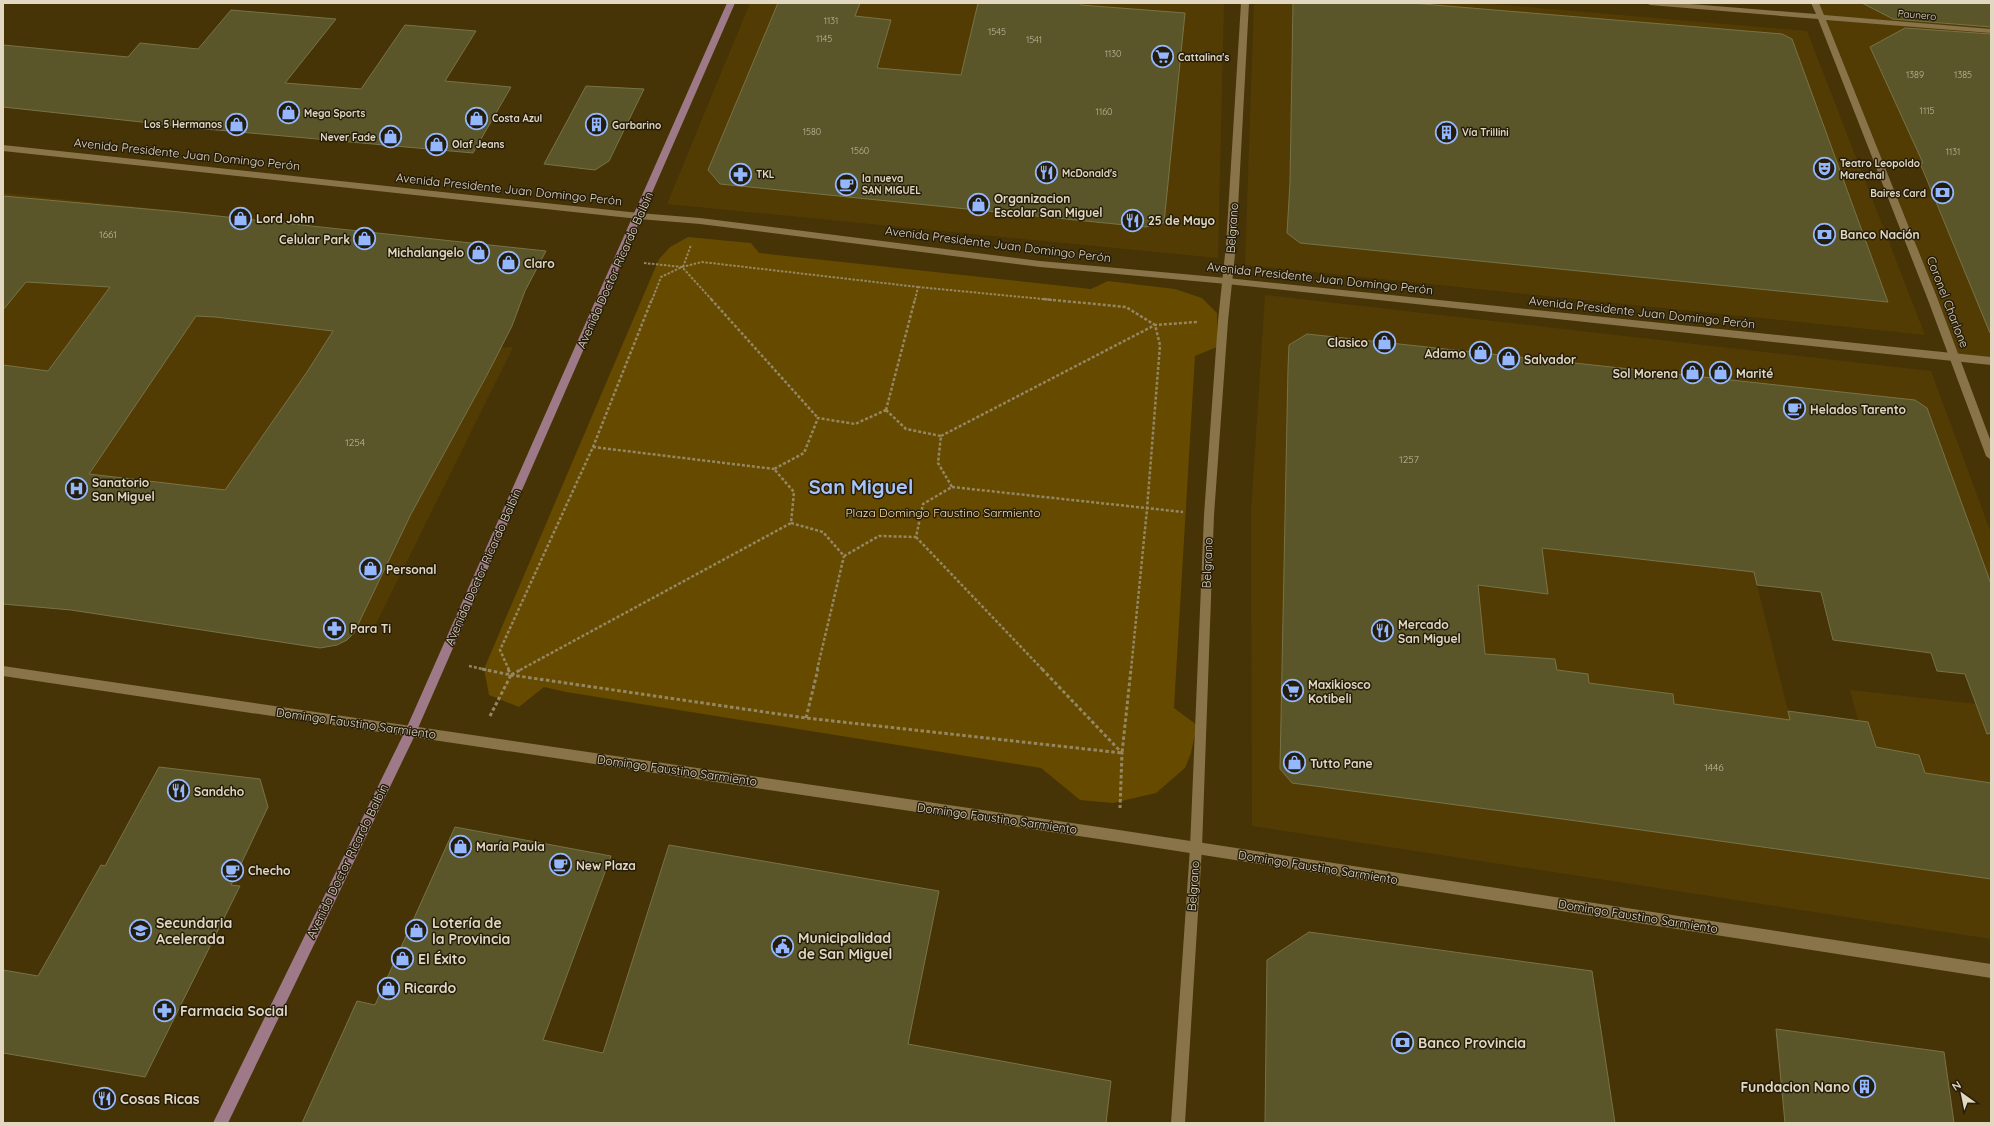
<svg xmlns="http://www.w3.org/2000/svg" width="1994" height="1126" font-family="Quicksand,sans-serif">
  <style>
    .built { fill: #533c04 }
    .green { fill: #654a00 }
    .building { fill: #5a562a; stroke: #787347; fill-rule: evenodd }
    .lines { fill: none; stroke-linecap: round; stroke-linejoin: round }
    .path-far2 { stroke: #958664; stroke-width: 2; stroke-dasharray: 2.5 1.5; stroke-linecap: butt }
    .path-far1 { stroke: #958664; stroke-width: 2.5; stroke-dasharray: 3 2; stroke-linecap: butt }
    .path { stroke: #958664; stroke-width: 3; stroke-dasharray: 3.5 2.5; stroke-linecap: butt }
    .minor { fill: #89744a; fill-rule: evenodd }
    .secondary { fill: #89744a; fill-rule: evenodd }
    .primary { fill: #9e7988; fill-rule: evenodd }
    .labels { text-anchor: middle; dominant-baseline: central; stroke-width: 3; stroke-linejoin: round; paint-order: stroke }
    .far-number-label { font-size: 9px; fill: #c0b79b }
    .far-street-label { font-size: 10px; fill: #e2d7c1; stroke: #251d0b }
    .far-poi-label { font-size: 10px; font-weight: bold; fill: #e2d7c1; stroke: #251d0b; text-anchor: start }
    .number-label { font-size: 10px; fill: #c0b79b }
    .street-label { font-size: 12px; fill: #e2d7c1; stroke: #251d0b }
    .poi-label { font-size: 12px; font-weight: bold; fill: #e2d7c1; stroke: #251d0b; text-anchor: start }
    .park-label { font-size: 12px; fill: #fbdfa7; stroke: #251d0b }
    .near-poi-label { font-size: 14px; font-weight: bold; fill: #e2d7c1; stroke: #251d0b; text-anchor: start }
    .town-label { font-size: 20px; font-weight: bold; fill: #a8c3f7; stroke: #251d0b }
  </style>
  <rect width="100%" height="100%" fill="#463306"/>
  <!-- built -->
  <g class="built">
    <path d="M750,3H1224L1218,258L667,204Z"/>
    <path d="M1254,3H1479L1807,31L1925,335L1245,265Z"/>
    <path d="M1815,3H1991V169L1877,160Z"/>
    <path d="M3,193L262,220V222L215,317L500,348L513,347L372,632L3,588Z"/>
    <path d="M1891,194L1991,204V361L1955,357Z"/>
    <path d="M1265,295L1931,371L1991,533V613L1757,585L1788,711L1858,720L1850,690L1977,704L1991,710V939L1252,826L1251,513Z"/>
  </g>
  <!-- green -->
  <path class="green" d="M688,237L751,243L759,253L1091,289L1108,281L1175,289L1202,298L1217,313V347L1195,356L1174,708L1197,725L1191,753L1185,768L1156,793L1113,803L1080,800L1041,768L566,692L544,687L519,707L489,695L484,669L659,259L670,247Z"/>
  <!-- building -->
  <g class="building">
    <path d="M778,3H860L855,16L891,20L877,68L961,75L978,3H1082L1081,5L1185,13L1164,223L1145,227L720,184L708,170Z"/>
    <path d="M1293,3H1411L1782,34L1792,39L1888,302L1300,243L1287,233L1290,183Z"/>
    <path d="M1862,3H1991V27L1893,19Z"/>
    <path d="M231,10L336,19L285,83L361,89L405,25L476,31L445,81L511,87L473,153L206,129L3,107V45L128,57L140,43L198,49Z"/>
    <path d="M1905,28L1991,34V333H1990L1920,163H1923L1870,47Z"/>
    <path d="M586,86L644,89L609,161L595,170L544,164Z"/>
    <path d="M3,196L180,212L546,251L525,291L512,326L487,375L411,514L354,633L347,640L337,645L320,648L71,610L3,604V365L48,371L110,287L26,282L3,310ZM196,316L215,317L333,331L307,372L225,490L89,474Z"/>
    <path d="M1307,334L1915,400L1927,408L1991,584V733L1987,734L1965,674L1937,671L1931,653L1833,640L1821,592L1757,585L1754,572L1542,548L1548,594L1478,585L1485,654L1555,659L1557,670L1588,674L1589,683L1673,694L1674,704L1790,720L1788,711L1868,722L1876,747L1919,755L1925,773L1991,783V879L1577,821L1292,783L1280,769L1288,368L1289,345Z"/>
    <path d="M159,767L260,779L268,807L231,885L240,886L145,1077L3,1053V970L38,976L101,865L105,866Z"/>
    <path d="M455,827L611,856L543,1040L603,1053L669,845L939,891L908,1044L1111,1081L1106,1123H302L357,1001L375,1005Z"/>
    <path d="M1309,932L1592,971L1615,1123H1265L1267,960Z"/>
    <path d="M1776,1029L1944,1052L1954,1123H1785Z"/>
  </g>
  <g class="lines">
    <!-- path-far2 -->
    <g class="path-far2">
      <path d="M644,263L682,267L712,300"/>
      <path d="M683,267L691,245"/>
      <path d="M918,287L1053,300"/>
      <path d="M652,300L661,277L682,267L702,262L918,287"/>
      <path d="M915,300L918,287"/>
    </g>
    <!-- path-far1 -->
    <g class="path-far1">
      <path d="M711,299L818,418"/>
      <path d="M1043,299L1126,307L1155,325L1160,345L1147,509L1131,670"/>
      <path d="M886,410L915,299"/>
      <path d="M886,410L906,429L941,436L938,463L952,487L923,504L916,537L879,536L844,556L823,532L791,523L794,492L774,469L804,453L818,418L855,424Z"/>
      <path d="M941,436L1155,325L1197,322"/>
      <path d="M593,447L774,469"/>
      <path d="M952,487L1183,512"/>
      <path d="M916,537L1043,670"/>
      <path d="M469,666L487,670"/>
      <path d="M509,670L500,650L593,447L652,299"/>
      <path d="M520,670L791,523"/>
      <path d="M817,670L844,556"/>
    </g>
    <!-- path -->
    <g class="path">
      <path d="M482,669L511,675L522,669"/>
      <path d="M508,669L511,675L806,718L1122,753L1131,669"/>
      <path d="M1042,669L1122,753L1120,808"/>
      <path d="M490,716L511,675"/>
      <path d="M806,718L818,669"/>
    </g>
    <!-- minor -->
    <g class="minor">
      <path d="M1241,3H1249L1236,245L1228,321L1214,515L1202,848L1185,1123H1171L1190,848L1204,515L1218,321L1226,245Z"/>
      <path d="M1646,3H1678L1816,14L1811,3H1819L1824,15L1991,29V33L1826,20L1938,300L1991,442V460L1986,456L1928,300L1818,19L1650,5Z"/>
    </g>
    <!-- secondary -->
    <g class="secondary">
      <path d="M3,145L639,213L700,218L1040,261L1227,278L1991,357V365L1227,284L1040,267L700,224L639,219L3,151Z"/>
      <path d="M3,666L1119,830L1991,964V978L1119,842L3,676Z"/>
    </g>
    <!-- primary -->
    <path class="primary" d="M727,3H735L415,735L228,1123H213L407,727Z"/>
  </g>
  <!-- icons -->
  <defs>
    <symbol id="supermarket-ring" viewBox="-11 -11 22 22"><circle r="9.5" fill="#251d0b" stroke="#94b7fd" stroke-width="1.5"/><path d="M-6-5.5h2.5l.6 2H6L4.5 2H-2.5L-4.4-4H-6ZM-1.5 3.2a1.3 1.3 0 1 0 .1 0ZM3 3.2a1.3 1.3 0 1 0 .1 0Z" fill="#94b7fd"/></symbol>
    <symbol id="shop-ring" viewBox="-11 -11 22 22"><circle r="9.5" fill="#251d0b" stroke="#94b7fd" stroke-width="1.5"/><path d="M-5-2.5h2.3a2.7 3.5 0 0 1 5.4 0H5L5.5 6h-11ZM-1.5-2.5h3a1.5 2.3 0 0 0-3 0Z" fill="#94b7fd"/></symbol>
    <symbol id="building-ring" viewBox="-11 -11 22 22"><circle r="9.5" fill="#251d0b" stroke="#94b7fd" stroke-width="1.5"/><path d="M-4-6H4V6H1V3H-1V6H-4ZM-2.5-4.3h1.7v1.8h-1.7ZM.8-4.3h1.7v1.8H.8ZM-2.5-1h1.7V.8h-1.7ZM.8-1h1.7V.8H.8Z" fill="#94b7fd"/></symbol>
    <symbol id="theatre-ring" viewBox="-11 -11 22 22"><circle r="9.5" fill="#251d0b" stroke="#94b7fd" stroke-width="1.5"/><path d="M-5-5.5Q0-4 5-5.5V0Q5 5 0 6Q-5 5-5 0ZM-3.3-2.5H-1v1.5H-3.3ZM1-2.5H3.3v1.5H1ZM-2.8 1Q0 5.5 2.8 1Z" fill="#94b7fd"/></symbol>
    <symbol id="restaurant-ring" viewBox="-11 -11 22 22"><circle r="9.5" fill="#251d0b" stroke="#94b7fd" stroke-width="1.5"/><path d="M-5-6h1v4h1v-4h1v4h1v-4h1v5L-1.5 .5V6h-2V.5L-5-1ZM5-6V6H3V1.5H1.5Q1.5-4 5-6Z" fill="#94b7fd"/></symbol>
    <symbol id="pharmacy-ring" viewBox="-11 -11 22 22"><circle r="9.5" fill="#251d0b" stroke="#94b7fd" stroke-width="1.5"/><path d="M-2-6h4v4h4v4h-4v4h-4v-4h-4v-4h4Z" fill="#94b7fd"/></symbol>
    <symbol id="cafe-ring" viewBox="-11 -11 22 22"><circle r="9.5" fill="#251d0b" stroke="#94b7fd" stroke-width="1.5"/><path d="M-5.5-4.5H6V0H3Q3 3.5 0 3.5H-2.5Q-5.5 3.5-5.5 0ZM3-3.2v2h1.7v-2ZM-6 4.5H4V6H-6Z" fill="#94b7fd"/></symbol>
    <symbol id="bank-ring" viewBox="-11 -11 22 22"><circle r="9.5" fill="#251d0b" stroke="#94b7fd" stroke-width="1.5"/><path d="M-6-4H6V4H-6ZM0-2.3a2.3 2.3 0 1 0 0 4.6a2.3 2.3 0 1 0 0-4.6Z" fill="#94b7fd"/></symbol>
    <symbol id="hospital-ring" viewBox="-11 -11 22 22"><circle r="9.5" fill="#251d0b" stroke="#94b7fd" stroke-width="1.5"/><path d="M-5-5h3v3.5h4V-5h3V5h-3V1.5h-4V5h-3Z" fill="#94b7fd"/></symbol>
    <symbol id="school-ring" viewBox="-11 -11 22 22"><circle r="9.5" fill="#251d0b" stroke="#94b7fd" stroke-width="1.5"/><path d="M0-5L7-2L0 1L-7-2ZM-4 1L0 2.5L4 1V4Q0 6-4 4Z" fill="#94b7fd"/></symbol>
    <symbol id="civic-ring" viewBox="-11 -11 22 22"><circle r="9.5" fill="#251d0b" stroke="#94b7fd" stroke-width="1.5"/><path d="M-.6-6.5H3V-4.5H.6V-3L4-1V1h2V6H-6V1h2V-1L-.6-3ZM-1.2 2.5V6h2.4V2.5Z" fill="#94b7fd"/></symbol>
  </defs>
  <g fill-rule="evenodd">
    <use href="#supermarket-ring" x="1150" y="44" width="25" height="25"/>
    <use href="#shop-ring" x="276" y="100" width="25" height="25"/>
    <use href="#shop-ring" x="464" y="106" width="25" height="25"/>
    <use href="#shop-ring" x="224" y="112" width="25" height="25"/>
    <use href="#building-ring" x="584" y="112" width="25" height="25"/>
    <use href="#building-ring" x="1434" y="120" width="25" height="25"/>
    <use href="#shop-ring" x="378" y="124" width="25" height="25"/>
    <use href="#shop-ring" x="424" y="132" width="25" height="25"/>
    <use href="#theatre-ring" x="1812" y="156" width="25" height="25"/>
    <use href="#restaurant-ring" x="1034" y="160" width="25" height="25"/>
    <use href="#pharmacy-ring" x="728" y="162" width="25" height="25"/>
    <use href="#cafe-ring" x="834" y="172" width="25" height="25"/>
    <use href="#bank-ring" x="1930" y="180" width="25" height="25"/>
    <use href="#shop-ring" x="966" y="192" width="25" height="25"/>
    <use href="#shop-ring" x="228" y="206" width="25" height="25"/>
    <use href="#restaurant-ring" x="1120" y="208" width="25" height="25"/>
    <use href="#bank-ring" x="1812" y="222" width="25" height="25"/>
    <use href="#shop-ring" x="352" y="226" width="25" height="25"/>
    <use href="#shop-ring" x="466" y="240" width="25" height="25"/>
    <use href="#shop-ring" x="496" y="250" width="25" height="25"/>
    <use href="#shop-ring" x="1372" y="330" width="25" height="25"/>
    <use href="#shop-ring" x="1468" y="340" width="25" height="25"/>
    <use href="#shop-ring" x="1496" y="346" width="25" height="25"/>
    <use href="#shop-ring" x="1680" y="360" width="25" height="25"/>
    <use href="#shop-ring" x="1708" y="360" width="25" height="25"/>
    <use href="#cafe-ring" x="1782" y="396" width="25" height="25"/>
    <use href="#hospital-ring" x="64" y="476" width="25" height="25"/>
    <use href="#shop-ring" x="358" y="556" width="25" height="25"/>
    <use href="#pharmacy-ring" x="322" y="616" width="25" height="25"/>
    <use href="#restaurant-ring" x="1370" y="618" width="25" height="25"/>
    <use href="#supermarket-ring" x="1280" y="678" width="25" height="25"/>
    <use href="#shop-ring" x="1282" y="750" width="25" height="25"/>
    <use href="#restaurant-ring" x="166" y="778" width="25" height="25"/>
    <use href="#shop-ring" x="448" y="834" width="25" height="25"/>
    <use href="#cafe-ring" x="548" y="852" width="25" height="25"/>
    <use href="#cafe-ring" x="220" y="858" width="25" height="25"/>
    <use href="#school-ring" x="128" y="918" width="25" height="25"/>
    <use href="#shop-ring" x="404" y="918" width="25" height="25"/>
    <use href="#civic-ring" x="770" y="934" width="25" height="25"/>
    <use href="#shop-ring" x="390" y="946" width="25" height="25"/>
    <use href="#shop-ring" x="376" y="976" width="25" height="25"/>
    <use href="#pharmacy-ring" x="152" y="998" width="25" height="25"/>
    <use href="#bank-ring" x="1390" y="1030" width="25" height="25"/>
    <use href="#building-ring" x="1852" y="1074" width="25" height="25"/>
    <use href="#restaurant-ring" x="92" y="1086" width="25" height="25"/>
  </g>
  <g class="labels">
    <!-- far-number labels -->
    <g class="far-number-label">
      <text x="831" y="20">1131</text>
      <text x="997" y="31">1545</text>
      <text x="824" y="38">1145</text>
      <text x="1034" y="39">1541</text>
      <text x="1113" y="53">1130</text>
      <text x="1915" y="74">1389</text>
      <text x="1963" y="74">1385</text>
      <text x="1927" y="110">1115</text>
      <text x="1104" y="111">1160</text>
      <text x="812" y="131">1580</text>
      <text x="860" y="150">1560</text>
      <text x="1953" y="151">1131</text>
    </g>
    <!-- far-street labels -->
    <g class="far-street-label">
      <text transform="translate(1917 15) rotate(5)">Paunero</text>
    </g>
    <!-- far-poi labels -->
    <g class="far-poi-label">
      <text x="1178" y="57">Cattalina's</text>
      <text x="304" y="113">Mega Sports</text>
      <text x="492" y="118">Costa Azul</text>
      <text x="222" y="124" text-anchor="end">Los 5 Hermanos</text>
      <text x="612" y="125">Garbarino</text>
      <text x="1462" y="132">Vía Trillini</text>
      <text x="376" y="137" text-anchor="end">Never Fade</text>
      <text x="452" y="144">Olaf Jeans</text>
      <text x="1840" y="163">Teatro Leopoldo<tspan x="1840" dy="12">Marechal</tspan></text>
      <text x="1062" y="173">McDonald's</text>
      <text x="756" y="174">TKL</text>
      <text x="862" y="178">la nueva<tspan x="862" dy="12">SAN MIGUEL</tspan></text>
      <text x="1926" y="193" text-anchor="end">Baires Card</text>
    </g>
    <!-- number labels -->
    <g class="number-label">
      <text x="108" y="234">1661</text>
      <text x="355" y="442">1254</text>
      <text x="1409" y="459">1257</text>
      <text x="1714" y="767">1446</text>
    </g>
    <!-- street labels -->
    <g class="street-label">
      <text transform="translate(187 154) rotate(6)">Avenida Presidente Juan Domingo Perón</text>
      <text transform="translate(509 189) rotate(6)">Avenida Presidente Juan Domingo Perón</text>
      <text transform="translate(1232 228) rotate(-86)">Belgrano</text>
      <text transform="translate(998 244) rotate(7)">Avenida Presidente Juan Domingo Perón</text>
      <text transform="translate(615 270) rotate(-66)">Avenida Doctor Ricardo Balbín</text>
      <text transform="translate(1320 278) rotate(6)">Avenida Presidente Juan Domingo Perón</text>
      <text transform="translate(1948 302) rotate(69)">Coronel Charlone</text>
      <text transform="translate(1642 312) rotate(6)">Avenida Presidente Juan Domingo Perón</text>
      <text transform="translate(1207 563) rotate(-88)">Belgrano</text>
      <text transform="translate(483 567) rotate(-66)">Avenida Doctor Ricardo Balbín</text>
      <text transform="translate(356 723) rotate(8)">Domingo Faustino Sarmiento</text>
      <text transform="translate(677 770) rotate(8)">Domingo Faustino Sarmiento</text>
      <text transform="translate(997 818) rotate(8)">Domingo Faustino Sarmiento</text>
      <text transform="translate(347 861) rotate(-64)">Avenida Doctor Ricardo Balbín</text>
      <text transform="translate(1318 867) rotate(9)">Domingo Faustino Sarmiento</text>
      <text transform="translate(1193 886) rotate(-86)">Belgrano</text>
      <text transform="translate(1638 916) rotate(9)">Domingo Faustino Sarmiento</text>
    </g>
    <!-- poi labels -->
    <g class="poi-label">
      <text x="994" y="198">Organizacion<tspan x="994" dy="14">Escolar San Miguel</tspan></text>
      <text x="256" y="218">Lord John</text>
      <text x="1148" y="220">25 de Mayo</text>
      <text x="1840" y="234">Banco Nación</text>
      <text x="350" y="239" text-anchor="end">Celular Park</text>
      <text x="464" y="252" text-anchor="end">Michalangelo</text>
      <text x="524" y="263">Claro</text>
      <text x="1368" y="342" text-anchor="end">Clasico</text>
      <text x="1466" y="353" text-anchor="end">Adamo</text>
      <text x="1524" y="359">Salvador</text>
      <text x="1678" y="373" text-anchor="end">Sol Morena</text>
      <text x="1736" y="373">Marité</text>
      <text x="1810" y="409">Helados Tarento</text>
      <text x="92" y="482">Sanatorio<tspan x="92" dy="14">San Miguel</tspan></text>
      <text x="386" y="569">Personal</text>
      <text x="1398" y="624">Mercado<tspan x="1398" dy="14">San Miguel</tspan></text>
      <text x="350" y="628">Para Ti</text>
      <text x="1308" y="684">Maxikiosco<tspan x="1308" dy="14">Kotibeli</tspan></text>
      <text x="1310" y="763">Tutto Pane</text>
      <text x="194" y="791">Sandcho</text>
      <text x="476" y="846">María Paula</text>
      <text x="576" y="865">New Plaza</text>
      <text x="248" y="870">Checho</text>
    </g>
    <!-- park labels -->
    <g class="park-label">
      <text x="943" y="512">Plaza Domingo Faustino Sarmiento</text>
    </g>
    <!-- near-poi labels -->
    <g class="near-poi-label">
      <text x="156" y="923">Secundaria<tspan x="156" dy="16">Acelerada</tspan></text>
      <text x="432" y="923">Lotería de<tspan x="432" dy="16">la Provincia</tspan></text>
      <text x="798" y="938">Municipalidad<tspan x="798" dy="16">de San Miguel</tspan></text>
      <text x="418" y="959">El Éxito</text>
      <text x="404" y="988">Ricardo</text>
      <text x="180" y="1011">Farmacia Social</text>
      <text x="1418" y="1043">Banco Provincia</text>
      <text x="1850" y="1087" text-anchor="end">Fundacion Nano</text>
      <text x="120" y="1099">Cosas Ricas</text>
    </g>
    <!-- town labels -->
    <g class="town-label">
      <text x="861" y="486">San Miguel</text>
    </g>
  </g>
  <!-- border -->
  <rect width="1994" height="1126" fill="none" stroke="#e2d7c1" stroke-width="8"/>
  <!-- north arrow -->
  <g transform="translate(1962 1094) rotate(327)" stroke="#251d0b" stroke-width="3" paint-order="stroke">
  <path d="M0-3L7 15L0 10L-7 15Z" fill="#e2d7c1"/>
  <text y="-6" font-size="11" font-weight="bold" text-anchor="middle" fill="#e2d7c1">N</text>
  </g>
</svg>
